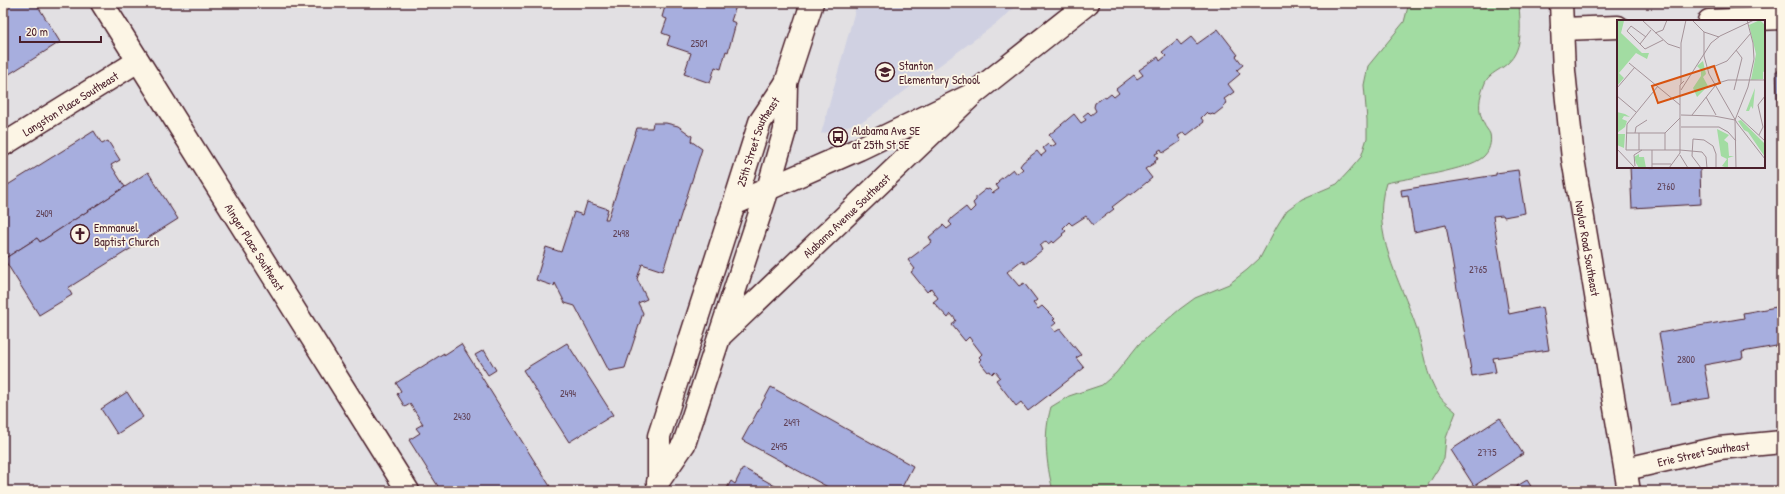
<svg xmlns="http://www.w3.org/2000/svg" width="1785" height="494" font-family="'Patrick Hand',sans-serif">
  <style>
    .built { fill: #d0d1e2 }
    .green { fill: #a2dca2; stroke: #767e66 }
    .building { fill: #a7aede; stroke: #4a1f2b }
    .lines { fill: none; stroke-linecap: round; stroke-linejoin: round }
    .minor-casing { stroke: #4a1f2b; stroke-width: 25 }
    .tertiary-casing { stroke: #4a1f2b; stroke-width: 25 }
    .secondary-casing { stroke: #4a1f2b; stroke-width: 25 }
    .minor { stroke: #fcf5e5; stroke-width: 22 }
    .tertiary { stroke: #fcf5e5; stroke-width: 22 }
    .secondary { stroke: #fcf5e5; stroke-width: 22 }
    .labels { text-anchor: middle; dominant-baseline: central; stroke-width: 3.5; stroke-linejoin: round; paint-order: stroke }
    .number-label { font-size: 10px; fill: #614358 }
    .poi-label { font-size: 12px; fill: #4a1f2b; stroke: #fcf5e5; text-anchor: start }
    .street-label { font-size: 12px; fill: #4a1f2b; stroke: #fcf5e5 }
    .inset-road { fill: none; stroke: #a59399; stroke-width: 1 }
    .view { fill: #d8530f; fill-opacity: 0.15; stroke: #d8530f; stroke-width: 2 }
    .inset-edge { fill: none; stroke: #4a1f2b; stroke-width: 2 }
  </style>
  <rect width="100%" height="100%" fill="#e2e0e3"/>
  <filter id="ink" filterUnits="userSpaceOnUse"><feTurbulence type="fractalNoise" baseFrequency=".025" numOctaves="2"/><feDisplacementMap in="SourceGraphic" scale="8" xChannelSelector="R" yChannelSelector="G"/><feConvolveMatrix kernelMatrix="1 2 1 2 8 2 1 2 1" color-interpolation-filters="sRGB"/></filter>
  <g filter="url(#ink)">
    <!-- built -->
    <path class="built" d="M857,3H1020L997,23L864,121L821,134Z"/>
    <!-- green -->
    <path class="green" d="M1409,3H1519C1520,26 1525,52 1503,67C1497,71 1487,76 1485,83C1479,97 1477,110 1484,124C1485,127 1489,131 1490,134C1492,142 1489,152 1483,157C1469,170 1408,178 1386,183C1370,232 1400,280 1416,326C1424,350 1425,376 1440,397C1444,403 1451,407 1456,412L1446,438L1444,459L1426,488L1423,491H1053C1046,462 1043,435 1051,407L1069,396L1102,385L1116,373L1139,344L1180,309L1195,298L1229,284L1247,270L1260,258L1277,226L1287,210L1302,199L1337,184L1349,171L1361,157L1367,138V120L1364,85L1368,66L1404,22Z"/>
    <!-- building -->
    <g class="building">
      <path d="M3,3H36L60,42L3,78V32L7,30L3,25Z"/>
      <path d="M666,3H737L731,21L736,23L728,52L726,51L721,69L715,67L710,83L684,74L691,53L667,45L670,36L662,33L667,19L662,17Z"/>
      <path d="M1218,29L1238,55L1236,56L1243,65L1237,70L1240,74L1228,84L1234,92L1224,99L1227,103L1223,106L1224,107L1214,115L1213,114L1210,115L1207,112L1201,118L1204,122L1187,135L1184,132L1178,136L1181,141L1163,153L1161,149L1158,151L1159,152L1155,154L1158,159L1154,161L1156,162L1145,169L1152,178L1131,195L1129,194L1112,207L1114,209L1093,225L1086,216L1072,225L1069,222L1063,228L1066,231L1062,234L1063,235L1054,243L1052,241L1048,244L1046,241L1040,246L1042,250L1025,264L1022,260L1007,272L1019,286L1024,283L1037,300L1033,303L1038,309L1042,306L1055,319L1053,320L1056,323L1051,327L1055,332L1060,329L1081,355L1076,358L1084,368L1028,411L1021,402L1016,406L996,380L1000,377L995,371L992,374L990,371L988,372L979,361L981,359L979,357L982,354L969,337L965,341L952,325L956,320L951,314L948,318L933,302L938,298L931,288L927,292L911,272L915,269L908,260L932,242L929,237L943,225L947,229L952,225L949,222L952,218L966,207L970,212L975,207L973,203L976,200V197L986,189L987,190L989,189L993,193L999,189L996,185L999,182L998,181L1013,169L1017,174L1023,169L1020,166L1023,162L1037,151L1041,156L1046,152L1043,148L1048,144L1051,147L1056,144L1049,135L1074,114L1081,123L1086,120L1083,116L1088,112L1091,115L1096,111L1094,107L1095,103L1104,97L1106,98L1111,94L1114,97L1119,93L1116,89L1134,75L1137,79L1143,75L1139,70L1158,57L1160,61L1166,56L1162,52L1177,40L1181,45L1191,37L1197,44Z"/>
      <path d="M1776,71H1782V141H1779Z"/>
      <path d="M653,123H666L678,126L692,136L691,141L702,149L663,271L642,264L637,279L647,299L638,303L643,313L625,368L609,371L575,306L565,303L555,283L554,286L536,280L546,247L561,252L574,212L583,215L587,202L608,209L605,219H608L637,128H652Z"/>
      <path d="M94,131L102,144L108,141L120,160L111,165L125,187L40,242L37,238L4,259L3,188Z"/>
      <path d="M1630,167H1700L1701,204L1632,208Z"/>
      <path d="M1518,170L1525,213L1504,217L1503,215L1493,216L1509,314L1542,307L1549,350L1493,358L1496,372L1472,376L1446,225L1414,232L1408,196L1402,197L1401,190L1496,175V173Z"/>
      <path d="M148,172L178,219L68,288L72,295L39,315L4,259L37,238L40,242Z"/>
      <path d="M1782,306V345L1742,352L1743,358L1704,365L1710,398L1671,404L1659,333L1744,318L1743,313Z"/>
      <path d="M567,343L613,415L569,442L523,370Z"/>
      <path d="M461,344L553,491H441L409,440L420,433L416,428L423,424L410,404L405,407L397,394L401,391L396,383L444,353V355Z"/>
      <path d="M484,350L496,370L488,375L475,355Z"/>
      <path d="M771,387L913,466L900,491H835L742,440Z"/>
      <path d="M127,392L143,417L117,434L101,409Z"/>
      <path d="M1500,418L1523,454L1474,486L1451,450Z"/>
      <path d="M743,468L784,491H730L727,488L731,481L735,484Z"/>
      <path d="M1527,480L1534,491H1509Z"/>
    </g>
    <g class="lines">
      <defs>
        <g id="minor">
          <path id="s1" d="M102,3L408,491"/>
          <path d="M1709,21L1782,18"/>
          <path d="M1562,29L1618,27"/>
          <path id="s2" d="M3,145L138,61"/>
          <path id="s3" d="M1626,469L1719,448L1782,442"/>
        </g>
        <g id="tertiary">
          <path d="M768,189L785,130L786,83"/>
          <path id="s4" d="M734,204L760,122L786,83L812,3"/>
        </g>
        <g id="secondary">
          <path id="s5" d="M1561,3L1564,71L1573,159L1629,491"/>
          <path id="s6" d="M719,337L973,94L1088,3"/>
          <path d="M659,479V436L734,204L859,149L973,94"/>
          <path d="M658,482L684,444L768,189"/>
        </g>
      </defs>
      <!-- minor casing -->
      <use href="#minor" class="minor-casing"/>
      <!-- tertiary casing -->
      <use href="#tertiary" class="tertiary-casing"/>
      <!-- secondary casing -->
      <use href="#secondary" class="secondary-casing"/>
      <!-- minor -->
      <use href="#minor" class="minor"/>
      <!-- tertiary -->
      <use href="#tertiary" class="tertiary"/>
      <!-- secondary -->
      <use href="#secondary" class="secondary"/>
    </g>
  </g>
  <!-- icons -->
  <defs>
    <symbol id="school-ring" viewBox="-11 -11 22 22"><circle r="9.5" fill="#fcf5e5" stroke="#4a1f2b" stroke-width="1.5"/><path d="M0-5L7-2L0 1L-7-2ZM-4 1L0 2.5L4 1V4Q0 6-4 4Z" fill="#4a1f2b"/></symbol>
    <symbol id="bus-ring" viewBox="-11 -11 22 22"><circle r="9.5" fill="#fcf5e5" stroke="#4a1f2b" stroke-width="1.5"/><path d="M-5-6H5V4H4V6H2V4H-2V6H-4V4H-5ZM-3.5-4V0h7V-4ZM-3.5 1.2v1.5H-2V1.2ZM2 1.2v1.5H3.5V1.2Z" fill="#4a1f2b"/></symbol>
    <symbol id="church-ring" viewBox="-11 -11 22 22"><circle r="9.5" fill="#fcf5e5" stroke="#4a1f2b" stroke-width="1.5"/><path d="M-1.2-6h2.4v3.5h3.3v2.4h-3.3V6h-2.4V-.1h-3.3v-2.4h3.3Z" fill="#4a1f2b"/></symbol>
  </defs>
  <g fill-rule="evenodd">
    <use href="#school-ring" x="874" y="61" width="22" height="22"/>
    <use href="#bus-ring" x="827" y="126" width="22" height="22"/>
    <use href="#church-ring" x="69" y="223" width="22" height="22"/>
  </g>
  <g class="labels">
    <!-- number labels -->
    <g class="number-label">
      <text x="699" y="43">2501</text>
      <text x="1666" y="186">2760</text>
      <text x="44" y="213">2409</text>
      <text x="621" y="233">2498</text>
      <text x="1478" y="269">2765</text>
      <text x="1686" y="359">2800</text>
      <text x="568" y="393">2494</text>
      <text x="462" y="416">2430</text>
      <text x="792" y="422">2497</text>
      <text x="779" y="446">2495</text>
      <text x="1487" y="452">2775</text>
    </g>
    <!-- poi labels -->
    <g class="poi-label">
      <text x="899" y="65">Stanton<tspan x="899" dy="14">Elementary School</tspan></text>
      <text x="852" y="130">Alabama Ave SE<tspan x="852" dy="14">at 25th St SE</tspan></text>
      <text x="94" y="227">Emmanuel<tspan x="94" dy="14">Baptist Church</tspan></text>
    </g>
    <!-- street labels -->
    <g class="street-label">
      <text stroke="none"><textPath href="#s2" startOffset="79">Langston Place Southeast</textPath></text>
      <text stroke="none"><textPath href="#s4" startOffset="67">25th Street Southeast</textPath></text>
      <text stroke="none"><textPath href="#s6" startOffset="176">Alabama Avenue Southeast</textPath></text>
      <text stroke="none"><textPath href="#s1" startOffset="288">Ainger Place Southeast</textPath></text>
      <text stroke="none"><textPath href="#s5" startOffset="247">Naylor Road Southeast</textPath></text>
      <text stroke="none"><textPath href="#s3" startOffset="79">Erie Street Southeast</textPath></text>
    </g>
  </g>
  <!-- overview -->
  <g transform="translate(1617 20)">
    <rect width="148" height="148" fill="#e2e0e3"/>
    <path d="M0,0H18L7,1L4,13L25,33H32L30,39L19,33L2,53L7,58L0,66ZM143,0L148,5V51L146,52V59L134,60L139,34L132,5ZM86,41L89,54L86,57L91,66L80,77L76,68L84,56V50L80,46ZM138,68L136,89L134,86L132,91H129ZM0,92L8,94L13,97L7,96L5,99L10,101L8,107L0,113ZM124,100L148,124V137L131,112L127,110L121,101ZM100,109L112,115L107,120L111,123L112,136H117L111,138V148L105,146L110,139L104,136ZM0,114H8L7,128L0,125ZM22,134V137H27L29,148H22L19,143L17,137Z" fill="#a2dca2"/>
    <path class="inset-road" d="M75,0L87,12L102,17M26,1L51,24L63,28M87,12V36L92,54L120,103L148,139M38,13L46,10L50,0M29,17L14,6L10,11L28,29L46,20M23,24L34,10M12,43L63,85M91,49L110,41L134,13M64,64V23L69,0M98,64L111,60H148M0,68L18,47M64,70L94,23L103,16L137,0M117,70L125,38L119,30M0,76L19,92M89,77L99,95M64,95L97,96L118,100M75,95L98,66M121,96L148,121M64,107H102L111,112L119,121M9,113H48M18,113L19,107L30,100M48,113L63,98M48,113V130M142,115L146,107L141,85L148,76M0,129L18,148M9,130L10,104L41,66M9,130H63M22,130V113M35,130V148M63,130L85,132L89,137L90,148M63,135L71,148M35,144H54M18,146L17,135L25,130M52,148L63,133V65L67,61M84,148L75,136L76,119L87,120L96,126L99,134V148M119,148L118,100L131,67L137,39L136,23L130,0"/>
    <path class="view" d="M97,46L103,63L41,83L35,66Z"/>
    <rect width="148" height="148" class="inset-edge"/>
  </g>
  <!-- margin -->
  <rect width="1785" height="494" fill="none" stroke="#fcf5e5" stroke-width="16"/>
  <rect x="8" y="8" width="1769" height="478" fill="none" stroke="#4a1f2b" stroke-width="1.5" filter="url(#ink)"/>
  <!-- scale -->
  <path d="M20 36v6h81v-6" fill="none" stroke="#4a1f2b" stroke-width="2"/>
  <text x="26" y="36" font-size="12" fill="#4a1f2b" stroke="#fcf5e5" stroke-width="3" paint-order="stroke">20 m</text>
</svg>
